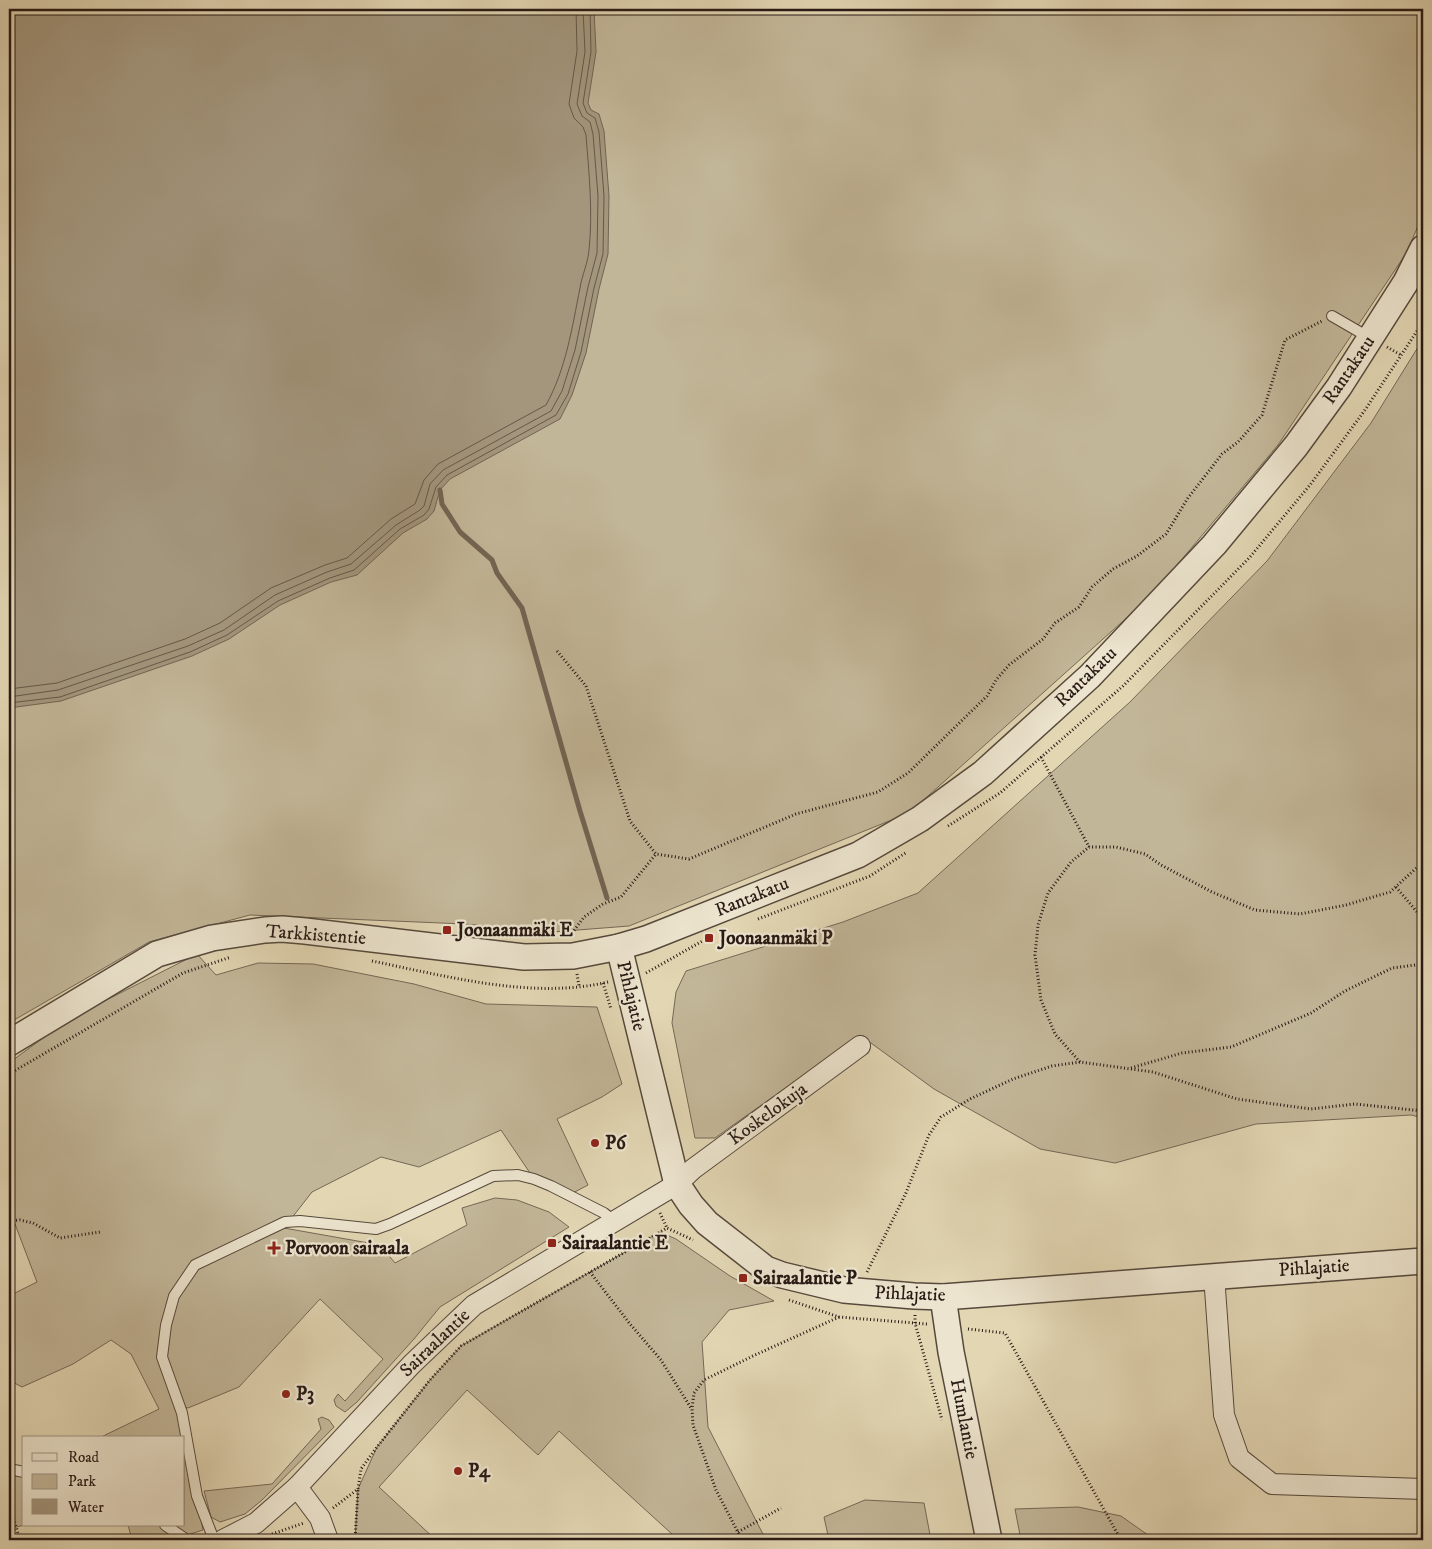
<svg xmlns="http://www.w3.org/2000/svg" width="1432" height="1549" font-family="'IM FELL DW Pica',serif">
  <style>
    .green { fill: #c2b698; stroke: #756856 }
    .water { fill: #a3967d; stroke: #726453 }
    .lines { fill: none; stroke-linecap: round; stroke-linejoin: round }
    .shore { stroke: #665849; stroke-width: 1 }
    .stream { stroke: #726453; stroke-width: 5 }
    .service-casing { stroke: #56493c; stroke-width: 12 }
    .minor-casing { stroke: #56493c; stroke-width: 22 }
    .tertiary-casing { stroke: #56493c; stroke-width: 28 }
    .path { stroke: #281a15; stroke-width: 3; stroke-dasharray: 1 2.5; stroke-linecap: butt }
    .service { stroke: #ece4ce; stroke-width: 10 }
    .minor { stroke: #ece4ce; stroke-width: 20 }
    .tertiary { stroke: #ece4ce; stroke-width: 25 }
    .poi-dot { fill: #8f2418; stroke: #ece4ce; stroke-width: 2 }
    .labels { text-anchor: middle; dominant-baseline: central; stroke-width: 4.5; stroke-linejoin: round; paint-order: stroke }
    .street-label { font-size: 19px; fill: #281a15; stroke: #ece4ce }
    .poi-label { font-size: 19px; font-weight: bold; fill: #281a15; stroke: #ece4ce; text-anchor: start }
  </style>
  <rect width="100%" height="100%" fill="#e2d6b3"/>
  <filter id="stains"><feTurbulence type="fractalNoise" baseFrequency=".004" numOctaves="4"/><feColorMatrix values="0 0 0 0 .2 0 0 0 0 .09 0 0 0 0 .02 0 0 0 .5 -.17"/></filter>
  <radialGradient id="worn" r=".72"><stop offset=".6" stop-color="#630" stop-opacity="0"/><stop offset="1" stop-color="#630" stop-opacity=".3"/></radialGradient>
  <!-- green -->
  <g class="green">
    <path d="M9,9H1423V214L1407,252L1278,445L1151,596L909,813L629,926L552,932L465,924L250,915L149,942L9,1023Z"/>
    <path d="M1423,339V1118L1411,1115L1256,1124L1115,1163L1040,1149L934,1089L860,1035L715,1138H695L672,1023L676,992L686,971L843,922L918,893L1130,702L1267,561L1371,423Z"/>
    <path d="M197,954L216,975L258,963L313,964L414,984L486,1004L597,1007L622,1084L602,1097L557,1119L588,1185L569,1195L534,1179L501,1130L419,1167L381,1157L312,1192L284,1228L380,1245L395,1263L467,1225L462,1208L495,1198L517,1200L549,1212L569,1227L440,1307L414,1339L357,1402L345,1412L336,1406L334,1400L338,1394L345,1401L383,1359L320,1299L239,1387L188,1408L181,1406L203,1530L171,1540H132L128,1525H184V1438H99L159,1409L131,1354L111,1340L73,1364L22,1387L9,1380V1296L37,1282L15,1224L9,1222V1063L69,1019Z"/>
    <path d="M660,1232L676,1239L730,1276L774,1301L729,1310L702,1342L708,1427L766,1540H673V1535L559,1431L538,1455L467,1390L379,1487L436,1540H355L358,1489L377,1447L430,1380L461,1346Z"/>
    <path d="M322,1417L329,1420L334,1427L262,1500L245,1514L220,1522L211,1517L204,1491L272,1484L321,1429L318,1419Z"/>
    <path d="M24,1473V1525L9,1529V1477Z"/>
    <path d="M865,1500L924,1503L931,1540H829L824,1517Z"/>
    <path d="M1078,1507L1121,1516L1155,1540H1021L1015,1509Z"/>
  </g>
  <!-- water -->
  <path class="water" d="M9,9H594L596,52L588,103L591,110L599,114L604,131L609,196L608,254L599,289L586,353L572,395L560,419L450,479L440,490L434,511L427,519L403,533L357,575L331,582L280,605L229,639L192,656L61,701L9,708Z"/>
  <g class="lines">
    <!-- shore -->
    <g class="shore">
      <path d="M9,689L57,683L185,639L220,623L271,588L325,565L347,558L391,519L415,504L424,480L438,464L546,405C566,369 572,328 580,288C582,275 588,263 589,250C593,212 589,173 586,135L583,127L574,118L569,104L577,51L576,9"/>
      <path d="M9,697L58,690L188,646L224,630L275,595L327,572L351,564L396,525L420,510L424,506L430,484L443,470L551,411L562,391L575,350L588,287L597,253L598,196L593,134L590,122L582,116L577,104L585,52L583,9"/>
      <path d="M9,703L60,697L190,652L227,635L278,601L330,578L354,570L400,529L424,515L429,509L436,487L447,475L556,415L568,394L581,352L594,288L603,254L604,196L599,132L595,118L587,113L583,103L591,52L590,9"/>
    </g>
    <!-- stream -->
    <path class="stream" d="M440,490L442,504L460,532L492,560L497,573L522,608L580,811L607,898"/>
    <defs>
      <g id="service">
        <path d="M1332,316L1370,338"/>
        <path d="M9,1469L24,1472"/>
        <path d="M165,1525L187,1540"/>
        <path d="M214,1540L197,1496L182,1413L162,1357L166,1325L174,1296L195,1265L285,1222L300,1221L376,1229L390,1224L493,1176L518,1175L534,1179L551,1186L604,1213L615,1222"/>
      </g>
      <g id="minor">
        <path d="M1214,1275L1224,1415L1239,1458L1272,1484L1423,1489"/>
        <path d="M297,1487L320,1518L328,1540"/>
        <path d="M223,1540L256,1523L297,1487L412,1364L474,1305L677,1184L693,1169L860,1046"/>
      </g>
      <g id="tertiary">
        <path d="M619,947L677,1184L691,1205L707,1223L766,1269L782,1275L844,1290L914,1296L943,1297L1423,1261"/>
        <path d="M9,1043L157,954L212,938L265,930L282,929L305,931L524,957L573,956L619,947L646,939L858,855L920,819L983,773L1090,676L1214,545L1296,446L1339,387L1406,282L1423,248"/>
        <path d="M943,1297L951,1352L989,1540"/>
      </g>
    </defs>
    <!-- service casing -->
    <use href="#service" class="service-casing"/>
    <!-- minor casing -->
    <use href="#minor" class="minor-casing"/>
    <!-- tertiary casing -->
    <use href="#tertiary" class="tertiary-casing"/>
    <!-- path -->
    <g class="path">
      <path d="M1387,347L1401,355"/>
      <path d="M557,651L586,686L630,821L656,854L689,859L796,814L878,792L908,773L987,696L996,680L1009,665L1043,639L1055,623L1079,607L1092,587L1113,569L1137,556L1166,534L1188,498L1222,454L1238,442L1262,415L1285,340L1322,321"/>
      <path d="M1041,757L1089,847"/>
      <path d="M948,826L1000,793L1123,686L1250,557L1310,485L1365,410L1423,322"/>
      <path d="M1396,887L1423,919"/>
      <path d="M758,919L870,876L907,852"/>
      <path d="M570,936L584,917L603,904L621,897L656,854"/>
      <path d="M372,961C446,976 533,1000 608,982"/>
      <path d="M646,973L706,939"/>
      <path d="M577,974L579,986"/>
      <path d="M603,983L611,1009"/>
      <path d="M1080,1062L1055,1034L1041,1000L1035,955L1038,925L1048,893L1071,862L1089,847H1116L1145,854L1161,865L1212,892L1255,910L1300,914L1346,905L1390,892L1423,862"/>
      <path d="M1131,1068L1182,1053L1231,1047L1311,1013L1345,991L1392,968L1423,964"/>
      <path d="M9,1074L183,973L231,957"/>
      <path d="M660,1213L667,1228"/>
      <path d="M9,1221L20,1220L33,1223L60,1238L100,1232"/>
      <path d="M590,1272L630,1324L661,1360L691,1408"/>
      <path d="M867,1272L906,1193L929,1135L941,1117L970,1099L1013,1079L1052,1066L1080,1062L1153,1072L1237,1099L1311,1109L1355,1104L1423,1111"/>
      <path d="M789,1300L839,1317L927,1324"/>
      <path d="M915,1315V1323L942,1420"/>
      <path d="M968,1329L1005,1333L1121,1540"/>
      <path d="M13,1481L9,1503L20,1540"/>
      <path d="M333,1508L358,1489L361,1469L377,1447L430,1380L461,1346L667,1228L693,1240"/>
      <path d="M738,1532L781,1508"/>
      <path d="M272,1534L304,1523"/>
      <path d="M355,1540L358,1490"/>
      <path d="M742,1540L716,1490L693,1425L692,1408L694,1393L704,1380L755,1355L839,1317"/>
    </g>
    <!-- service -->
    <use href="#service" class="service"/>
    <!-- minor -->
    <use href="#minor" class="minor"/>
    <!-- tertiary -->
    <use href="#tertiary" class="tertiary"/>
  </g>
  <!-- markers -->
  <g class="poi-dot">
    <rect x="442" y="925" width="10" height="10" rx="2.5"/>
    <rect x="704" y="933" width="10" height="10" rx="2.5"/>
    <circle cx="595" cy="1143" r="5"/>
    <rect x="547" y="1238" width="10" height="10" rx="2.5"/>
    <path d="M271.5 1240.5h5v5h5v5h-5v5h-5v-5h-5v-5h5z"/>
    <rect x="738" y="1273" width="10" height="10" rx="2.5"/>
    <circle cx="286" cy="1394" r="5"/>
    <circle cx="458" cy="1471" r="5"/>
  </g>
  <g class="labels">
    <!-- street labels -->
    <g class="street-label">
      <text transform="translate(1349 370) rotate(-56)">Rantakatu</text>
      <text transform="translate(1086 677) rotate(-44)">Rantakatu</text>
      <text transform="translate(752 897) rotate(-22)">Rantakatu</text>
      <text transform="translate(316 935) rotate(4)">Tarkkistentie</text>
      <text transform="translate(631 996) rotate(76)">Pihlajatie</text>
      <text transform="translate(768 1114) rotate(-36)">Koskelokuja</text>
      <text transform="translate(1314 1268) rotate(-4)">Pihlajatie</text>
      <text transform="translate(910 1294) rotate(2)">Pihlajatie</text>
      <text transform="translate(435 1343) rotate(-44)">Sairaalantie</text>
      <text transform="translate(964 1419) rotate(79)">Humlantie</text>
    </g>
    <!-- poi labels -->
    <g class="poi-label">
      <text x="457" y="930">Joonaanmäki E</text>
      <text x="719" y="938">Joonaanmäki P</text>
      <text x="605" y="1143">P6</text>
      <text x="562" y="1243">Sairaalantie E</text>
      <text x="285" y="1248">Porvoon sairaala</text>
      <text x="753" y="1278">Sairaalantie P</text>
      <text x="296" y="1394">P3</text>
      <text x="468" y="1471">P4</text>
    </g>
  </g>
  <!-- margin -->
  <rect width="1432" height="1549" fill="none" stroke="#e2d6b3" stroke-width="30"/>
  <rect x="10" y="10" width="1412" height="1529" fill="none" stroke="#281a15" stroke-width="2.5"/>
  <rect x="15" y="15" width="1402" height="1519" fill="none" stroke="#281a15"/>
  <!-- legend -->
  <rect x="22" y="1436" width="162" height="90" fill="#ece4ce" stroke="#9e9384"/>
  <rect x="32" y="1453" width="25" height="8" fill="#ece4ce" stroke="#9e9384"/>
  <text x="68" y="1462" font-size="15" fill="#281a15">Road</text>
  <rect x="32" y="1474" width="25" height="15" fill="#c2b698" stroke="#9e9384"/>
  <text x="68" y="1486" font-size="15" fill="#281a15">Park</text>
  <rect x="32" y="1499" width="25" height="15" fill="#a3967d" stroke="#9e9384"/>
  <text x="68" y="1512" font-size="15" fill="#281a15">Water</text>
  <rect width="100%" height="100%" filter="url(#stains)"/>
  <rect width="100%" height="100%" fill="url(#worn)"/>
</svg>
